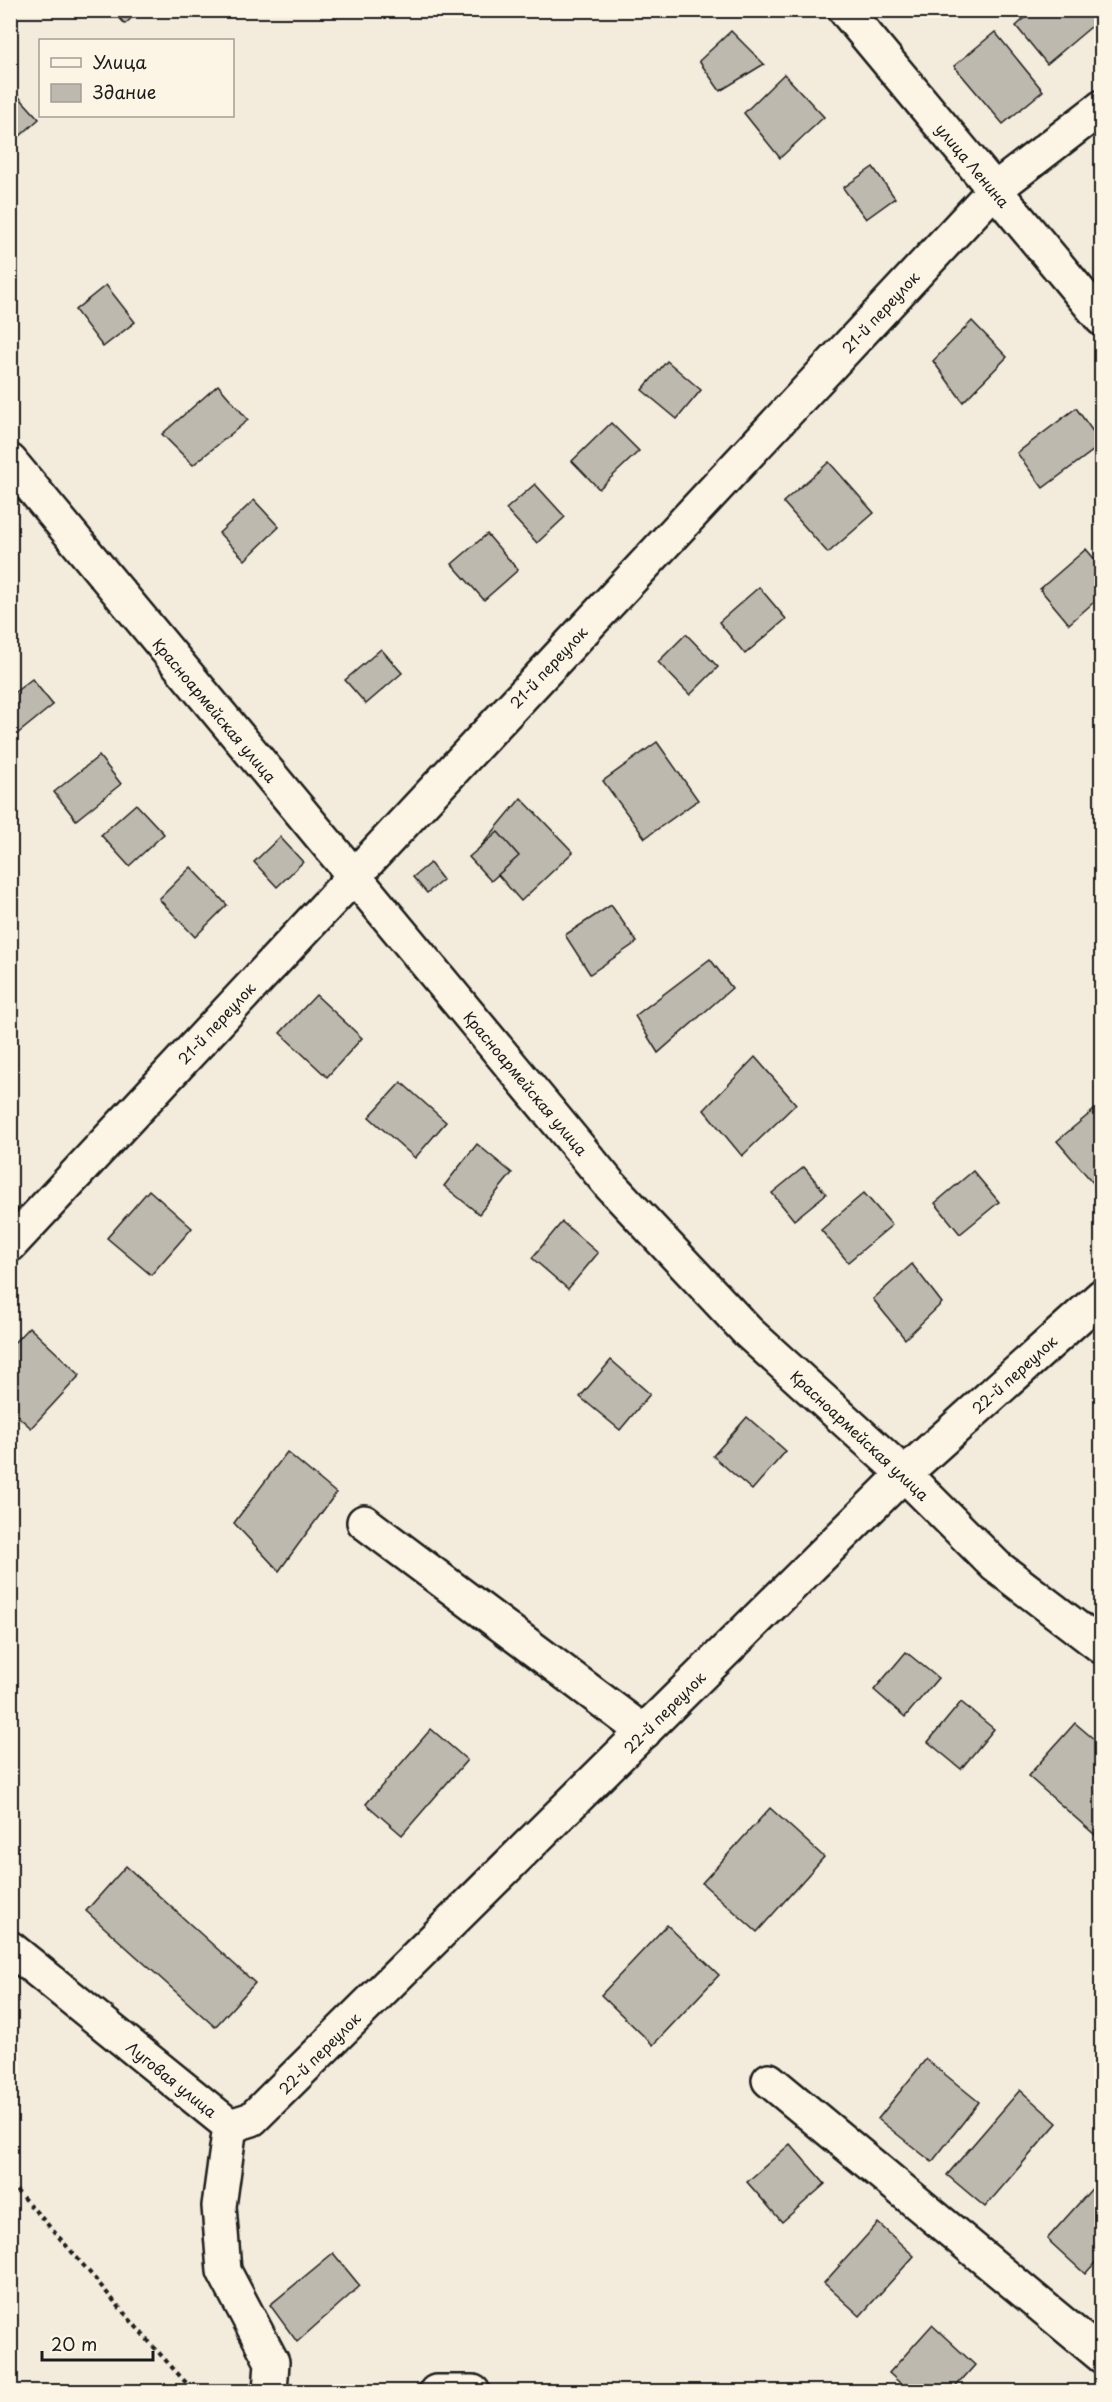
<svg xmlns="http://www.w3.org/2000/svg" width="1112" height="2402" font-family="'Playpen Sans',sans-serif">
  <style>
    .building { fill: #beb9ae; stroke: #1c1c1c; stroke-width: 1.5 }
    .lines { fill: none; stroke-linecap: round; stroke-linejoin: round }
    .minor-casing { stroke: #1c1c1c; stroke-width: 38 }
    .path { stroke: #1c1c1c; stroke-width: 4; stroke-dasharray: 4.5 4.5; stroke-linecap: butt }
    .minor { stroke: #fcf5e5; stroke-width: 33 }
    .labels { text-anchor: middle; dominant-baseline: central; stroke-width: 4.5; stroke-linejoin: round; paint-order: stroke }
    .street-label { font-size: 15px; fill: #1c1c1c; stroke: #fcf5e5 }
  </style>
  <rect width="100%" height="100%" fill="#f3ecdd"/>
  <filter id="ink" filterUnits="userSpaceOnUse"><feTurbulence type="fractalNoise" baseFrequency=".0167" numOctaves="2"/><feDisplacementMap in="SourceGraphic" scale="12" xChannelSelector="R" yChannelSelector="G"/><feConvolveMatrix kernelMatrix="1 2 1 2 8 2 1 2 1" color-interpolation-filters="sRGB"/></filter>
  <g filter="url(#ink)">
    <!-- building -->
    <g class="building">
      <path d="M112,10H140L125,24Z"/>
      <path d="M1034,10H1089L1098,21L1047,64L1016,26Z"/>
      <path d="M731,31L764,64L720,91L699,61Z"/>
      <path d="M995,32L1043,91L1003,124L954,66Z"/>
      <path d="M784,74L824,117L780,158L744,113Z"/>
      <path d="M10,87L39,119L10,145Z"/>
      <path d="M873,167L895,198L866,219L843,188Z"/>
      <path d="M106,285L135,322L103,347L75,310Z"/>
      <path d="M972,321L1007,357L963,402L933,361Z"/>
      <path d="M667,361L701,390L677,419L642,390Z"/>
      <path d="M218,385L248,420L193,465L162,434Z"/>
      <path d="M1076,408L1102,444L1043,488L1017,453Z"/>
      <path d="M611,423L639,451L599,489L572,461Z"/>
      <path d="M829,462L874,513L828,553L783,502Z"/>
      <path d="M535,484L565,517L537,543L506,509Z"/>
      <path d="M254,500L279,527L245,560L219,533Z"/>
      <path d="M487,534L518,570L484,600L452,564Z"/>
      <path d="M1086,549L1102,568V595L1069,624L1040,589Z"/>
      <path d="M759,587L786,619L745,654L719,622Z"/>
      <path d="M686,634L718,667L690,695L658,662Z"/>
      <path d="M381,649L402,673L366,704L345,680Z"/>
      <path d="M32,679L53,705L11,739L10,696Z"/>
      <path d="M657,742L698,800L645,838L603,781Z"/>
      <path d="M99,756L121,784L76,820L54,792Z"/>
      <path d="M521,798L573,852L521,901L477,851Z"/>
      <path d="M136,804L164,834L129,866L101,835Z"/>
      <path d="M498,832L519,856L491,881L469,857Z"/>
      <path d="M280,837L303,862L277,887L254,862Z"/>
      <path d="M430,863L443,880L427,893L413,877Z"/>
      <path d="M191,867L227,905L195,937L159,899Z"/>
      <path d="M611,905L637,942L590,974L565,935Z"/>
      <path d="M710,959L732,988L658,1053L635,1016Z"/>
      <path d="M316,995L362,1038L327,1077L280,1033Z"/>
      <path d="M755,1057L796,1104L742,1156L704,1110Z"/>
      <path d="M401,1082L446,1122L415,1158L369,1117Z"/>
      <path d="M1094,1110L1102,1119V1177L1094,1184L1057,1141Z"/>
      <path d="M477,1144L512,1173L479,1214L444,1186Z"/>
      <path d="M804,1167L826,1194L794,1220L772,1193Z"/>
      <path d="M973,1171L999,1202L960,1234L935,1203Z"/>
      <path d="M149,1190L192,1228L151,1275L107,1238Z"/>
      <path d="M864,1193L892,1225L848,1262L821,1230Z"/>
      <path d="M562,1222L598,1253L568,1289L532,1258Z"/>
      <path d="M912,1264L942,1303L905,1339L873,1299Z"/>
      <path d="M29,1327L80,1375L31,1428L10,1409V1347Z"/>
      <path d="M611,1360L650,1394L620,1430L580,1397Z"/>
      <path d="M747,1417L786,1451L752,1490L713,1456Z"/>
      <path d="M287,1452L336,1493L279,1571L234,1523Z"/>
      <path d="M906,1652L938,1678L905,1717L874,1690Z"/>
      <path d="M961,1702L994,1729L961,1769L928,1742Z"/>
      <path d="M1075,1723L1102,1746V1841L1028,1776Z"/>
      <path d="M431,1729L467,1760L402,1835L366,1804Z"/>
      <path d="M770,1808L824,1857L757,1932L702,1883Z"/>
      <path d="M126,1866L255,1983L215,2027L86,1911Z"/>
      <path d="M667,1925L719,1975L653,2045L601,1995Z"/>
      <path d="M926,2059L979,2102L932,2162L878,2119Z"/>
      <path d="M1020,2090L1057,2123L985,2207L947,2175Z"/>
      <path d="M790,2144L825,2184L782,2222L747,2182Z"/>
      <path d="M1097,2183L1102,2187V2255L1085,2274L1047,2239Z"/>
      <path d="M878,2223L914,2256L860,2316L824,2283Z"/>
      <path d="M333,2253L360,2286L297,2342L270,2305Z"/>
      <path d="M932,2325L975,2365L951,2392H910L889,2373Z"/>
    </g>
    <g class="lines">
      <defs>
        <g id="minor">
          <path d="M845,10L1102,319"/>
          <path d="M10,461L610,1185L748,1332L904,1474L996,1566L1102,1647"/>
          <path d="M10,1245L994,190L1102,107"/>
          <path d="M364,1522L644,1732"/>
          <path d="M10,1948L230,2126L219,2206L224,2271L272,2362L270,2392"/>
          <path d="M769,2080L1102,2356"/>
          <path d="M230,2126L252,2119L904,1474L1102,1296"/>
          <path d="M436,2392H473"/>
        </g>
      </defs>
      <!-- minor casing -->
      <use href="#minor" class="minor-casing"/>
      <!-- path -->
      <path class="path" d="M10,2184C75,2251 131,2325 195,2392"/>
      <!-- minor -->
      <use href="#minor" class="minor"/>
    </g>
  </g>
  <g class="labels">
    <!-- street labels -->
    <g class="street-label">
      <text transform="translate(973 165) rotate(50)">улица Ленина</text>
      <text transform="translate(880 312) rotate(-47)">21-й переулок</text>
      <text transform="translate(548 667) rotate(-47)">21-й переулок</text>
      <text transform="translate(215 710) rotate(50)">Красноармейская улица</text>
      <text transform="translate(216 1023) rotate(-47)">21-й переулок</text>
      <text transform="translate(526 1083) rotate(50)">Красноармейская улица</text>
      <text transform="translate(1014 1374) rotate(-42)">22-й переулок</text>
      <text transform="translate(860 1435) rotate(43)">Красноармейская улица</text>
      <text transform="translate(664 1712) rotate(-45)">22-й переулок</text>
      <text transform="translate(319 2053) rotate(-45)">22-й переулок</text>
      <text transform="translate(172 2079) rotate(39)">Луговая улица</text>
    </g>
  </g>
  <!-- margin -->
  <rect width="1112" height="2402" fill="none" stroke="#fcf5e5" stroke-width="36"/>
  <rect x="18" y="18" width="1076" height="2366" fill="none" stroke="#1c1c1c" stroke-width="2" filter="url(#ink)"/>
  <!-- legend -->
  <rect x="39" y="39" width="195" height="78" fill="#fcf5e5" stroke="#a29e95" stroke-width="1.5"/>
  <rect x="51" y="58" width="30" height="9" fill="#fcf5e5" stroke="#a29e95" stroke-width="1.5"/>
  <text x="93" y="69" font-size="18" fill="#1c1c1c">Улица</text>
  <rect x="51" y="84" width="30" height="18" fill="#beb9ae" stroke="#a29e95" stroke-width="1.5"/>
  <text x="93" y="99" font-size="18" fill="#1c1c1c">Здание</text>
  <!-- scale -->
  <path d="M42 2351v9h111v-9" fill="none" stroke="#1c1c1c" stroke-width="3"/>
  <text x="51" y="2351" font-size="18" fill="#1c1c1c" stroke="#fcf5e5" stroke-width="4.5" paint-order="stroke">20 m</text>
</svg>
